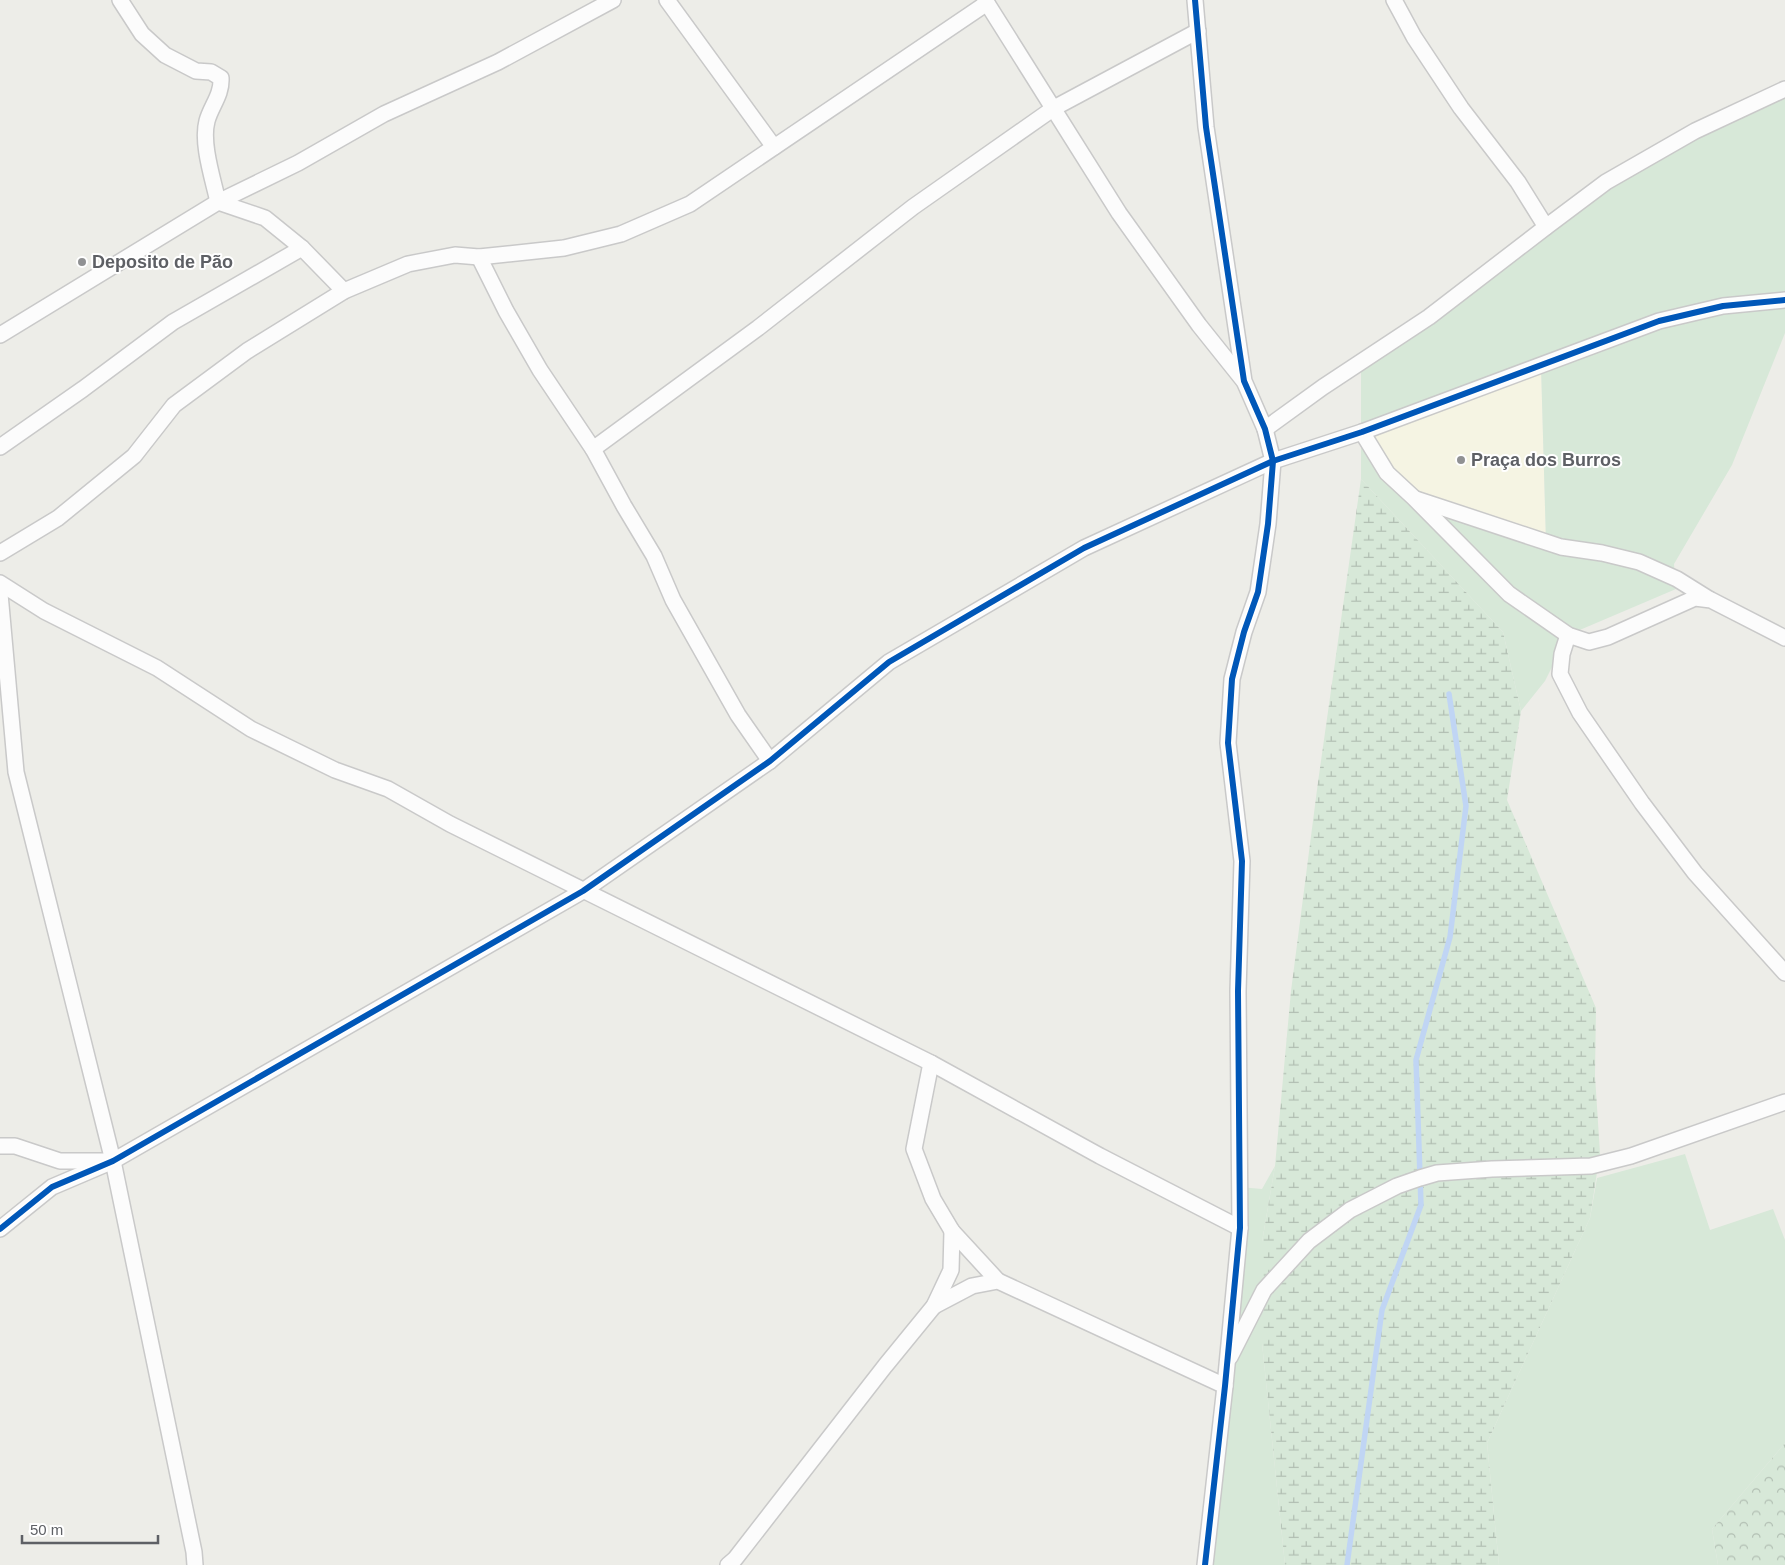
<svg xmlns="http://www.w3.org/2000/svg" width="1785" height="1565" font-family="Helvetica,sans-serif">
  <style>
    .commercial { fill: #f5f4e3 }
    .green { fill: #d7e8d8; fill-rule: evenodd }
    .forest { fill: url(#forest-crowns) }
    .wetland { fill: url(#wetland-marsh) }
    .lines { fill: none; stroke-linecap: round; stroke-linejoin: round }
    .stream { stroke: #c0d5f4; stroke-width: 5.5 }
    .street-casing { stroke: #c9c9c9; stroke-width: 18 }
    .street { stroke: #fcfcfc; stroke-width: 15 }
    .cycleway-casing { stroke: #fff; stroke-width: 9 }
    .cycleway { stroke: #0057b8; stroke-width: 6 }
    .poi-dot { fill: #909193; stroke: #fff; stroke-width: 2 }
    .labels { text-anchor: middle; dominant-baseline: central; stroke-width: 4; stroke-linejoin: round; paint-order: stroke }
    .poi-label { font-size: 18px; font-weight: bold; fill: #5e6065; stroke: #fff; text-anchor: start }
  </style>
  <defs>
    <pattern id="forest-crowns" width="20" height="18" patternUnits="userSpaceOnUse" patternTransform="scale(1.25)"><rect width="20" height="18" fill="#d7e8d8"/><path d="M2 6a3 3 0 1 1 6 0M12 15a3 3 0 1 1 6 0" fill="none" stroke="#b2bfb3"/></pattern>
    <pattern id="wetland-marsh" width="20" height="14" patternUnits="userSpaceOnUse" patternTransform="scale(1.25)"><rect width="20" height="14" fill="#d7e8d8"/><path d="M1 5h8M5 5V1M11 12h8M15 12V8" fill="none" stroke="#b2bfb3"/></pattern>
  </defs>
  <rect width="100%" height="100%" fill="#edede8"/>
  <!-- commercial -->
  <path class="commercial" d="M1541,366L1546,542L1414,498L1362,432Z"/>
  <!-- green -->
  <g class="green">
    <path d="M1785,89V333L1732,465L1674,564L1676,589L1568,635L1545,681L1521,711L1503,632L1361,479V362L1606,182ZM1541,366L1546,542L1414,498L1362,432Z"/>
    <path d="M1685,1154L1710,1230L1773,1209L1785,1240V1443L1712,1529L1718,1565H1499L1487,1443L1590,1218L1597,1178Z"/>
    <path d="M1275,1166L1262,1242V1343L1285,1565H1205L1240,1187L1262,1189Z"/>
  </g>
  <!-- forest -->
  <path class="forest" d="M1785,1443V1565H1718L1712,1529Z"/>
  <!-- wetland -->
  <path class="wetland" d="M1361,479L1503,632L1521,711L1507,800L1596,1008L1595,1076L1600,1153L1590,1218L1487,1443L1499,1565H1285L1262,1343V1242L1275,1166L1291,991L1318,782Z"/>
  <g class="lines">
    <!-- stream -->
    <path class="stream" d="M1347,1565L1382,1310L1421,1205L1416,1060L1450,937L1466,806L1449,694"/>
    <defs>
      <g id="street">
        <path d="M120,0L142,34L165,55L196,71L211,72L221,78C222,95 211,106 207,121C201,143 213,179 218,202L265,218L302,248L344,291"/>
        <path d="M667,0L774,147"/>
        <path d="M985,0L1119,213L1199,325L1243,380"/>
        <path d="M1195,0L1206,127L1244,381L1265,429L1273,461L1268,524L1258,592L1244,632L1232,679L1228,743L1242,861L1238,991L1240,1228L1225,1386L1205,1565"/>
        <path d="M1394,0L1414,37L1461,108L1518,182L1546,227"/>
        <path d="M479,257L506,311L540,370L593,449L624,506L654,556L673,600L738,715L770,761"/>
        <path d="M0,335L218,202L298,163L384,114L498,62L613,0"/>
        <path d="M1265,429L1323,387L1429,317L1546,227L1606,182L1695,131L1785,89"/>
        <path d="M1362,432L1387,473L1414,498L1509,594L1568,635L1589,642L1608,637L1695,598L1711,600L1785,638"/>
        <path d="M0,447L83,389L173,322L302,248"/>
        <path d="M593,449L758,328L913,207L1054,108L1198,31"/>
        <path d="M1416,499L1561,547L1602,553L1639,562L1677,579L1709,599"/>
        <path d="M0,553L58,518L134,456L174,405L247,351L344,291L408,264L455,255L479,257L564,248L621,234L690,204L987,3"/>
        <path d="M0,583L44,611L157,668L251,729L335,770L388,789L450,824L931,1063L1100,1156L1240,1228"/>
        <path d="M0,594L16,772L113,1161L194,1552L195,1565"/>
        <path d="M1568,635L1562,654L1560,674L1580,713L1642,803L1695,873L1785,973"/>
        <path d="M931,1063L914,1149L933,1199L952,1231L998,1281"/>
        <path d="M0,1146H15L60,1161H107"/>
        <path d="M0,1229L52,1187L113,1161L583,891L770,761L889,662L1084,548L1273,461L1362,432L1659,321L1723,306L1785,300"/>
        <path d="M934,1306L972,1286L998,1281L1225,1386"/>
        <path d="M1230,1357L1264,1290L1309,1241L1350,1210L1397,1186L1420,1178L1437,1173L1492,1169L1591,1166L1631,1156L1785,1102"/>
        <path d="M728,1565L735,1559L885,1366L934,1306L951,1270L952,1231"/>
      </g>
    </defs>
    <!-- street casing -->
    <use href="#street" class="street-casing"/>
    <!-- street -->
    <use href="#street" class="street"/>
    <defs>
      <g id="cycleway">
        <path d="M1195,0L1206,127L1244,381L1265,429L1273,461L1268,524L1258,592L1244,632L1232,679L1228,743L1242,861L1238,991L1240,1228L1225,1386L1205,1565"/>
        <path d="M0,1229L52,1187L113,1161L583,891L770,761L889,662L1084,548L1273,461L1362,432L1659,321L1723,306L1785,300"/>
      </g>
    </defs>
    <!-- cycleway casing -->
    <use href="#cycleway" class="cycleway-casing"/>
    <!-- cycleway -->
    <use href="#cycleway" class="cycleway"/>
  </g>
  <!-- markers -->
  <g class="poi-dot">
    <circle cx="82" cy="262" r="5"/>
    <circle cx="1461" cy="460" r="5"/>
  </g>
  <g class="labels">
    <!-- poi labels -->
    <g class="poi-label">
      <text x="92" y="262">Deposito de Pão</text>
      <text x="1471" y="460">Praça dos Burros</text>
    </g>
  </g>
  <!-- scale -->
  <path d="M22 1535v8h136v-8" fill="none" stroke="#5e6065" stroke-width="2.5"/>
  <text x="30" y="1535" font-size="15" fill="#5e6065" stroke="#ffffff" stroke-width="4" paint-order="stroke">50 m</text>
</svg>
